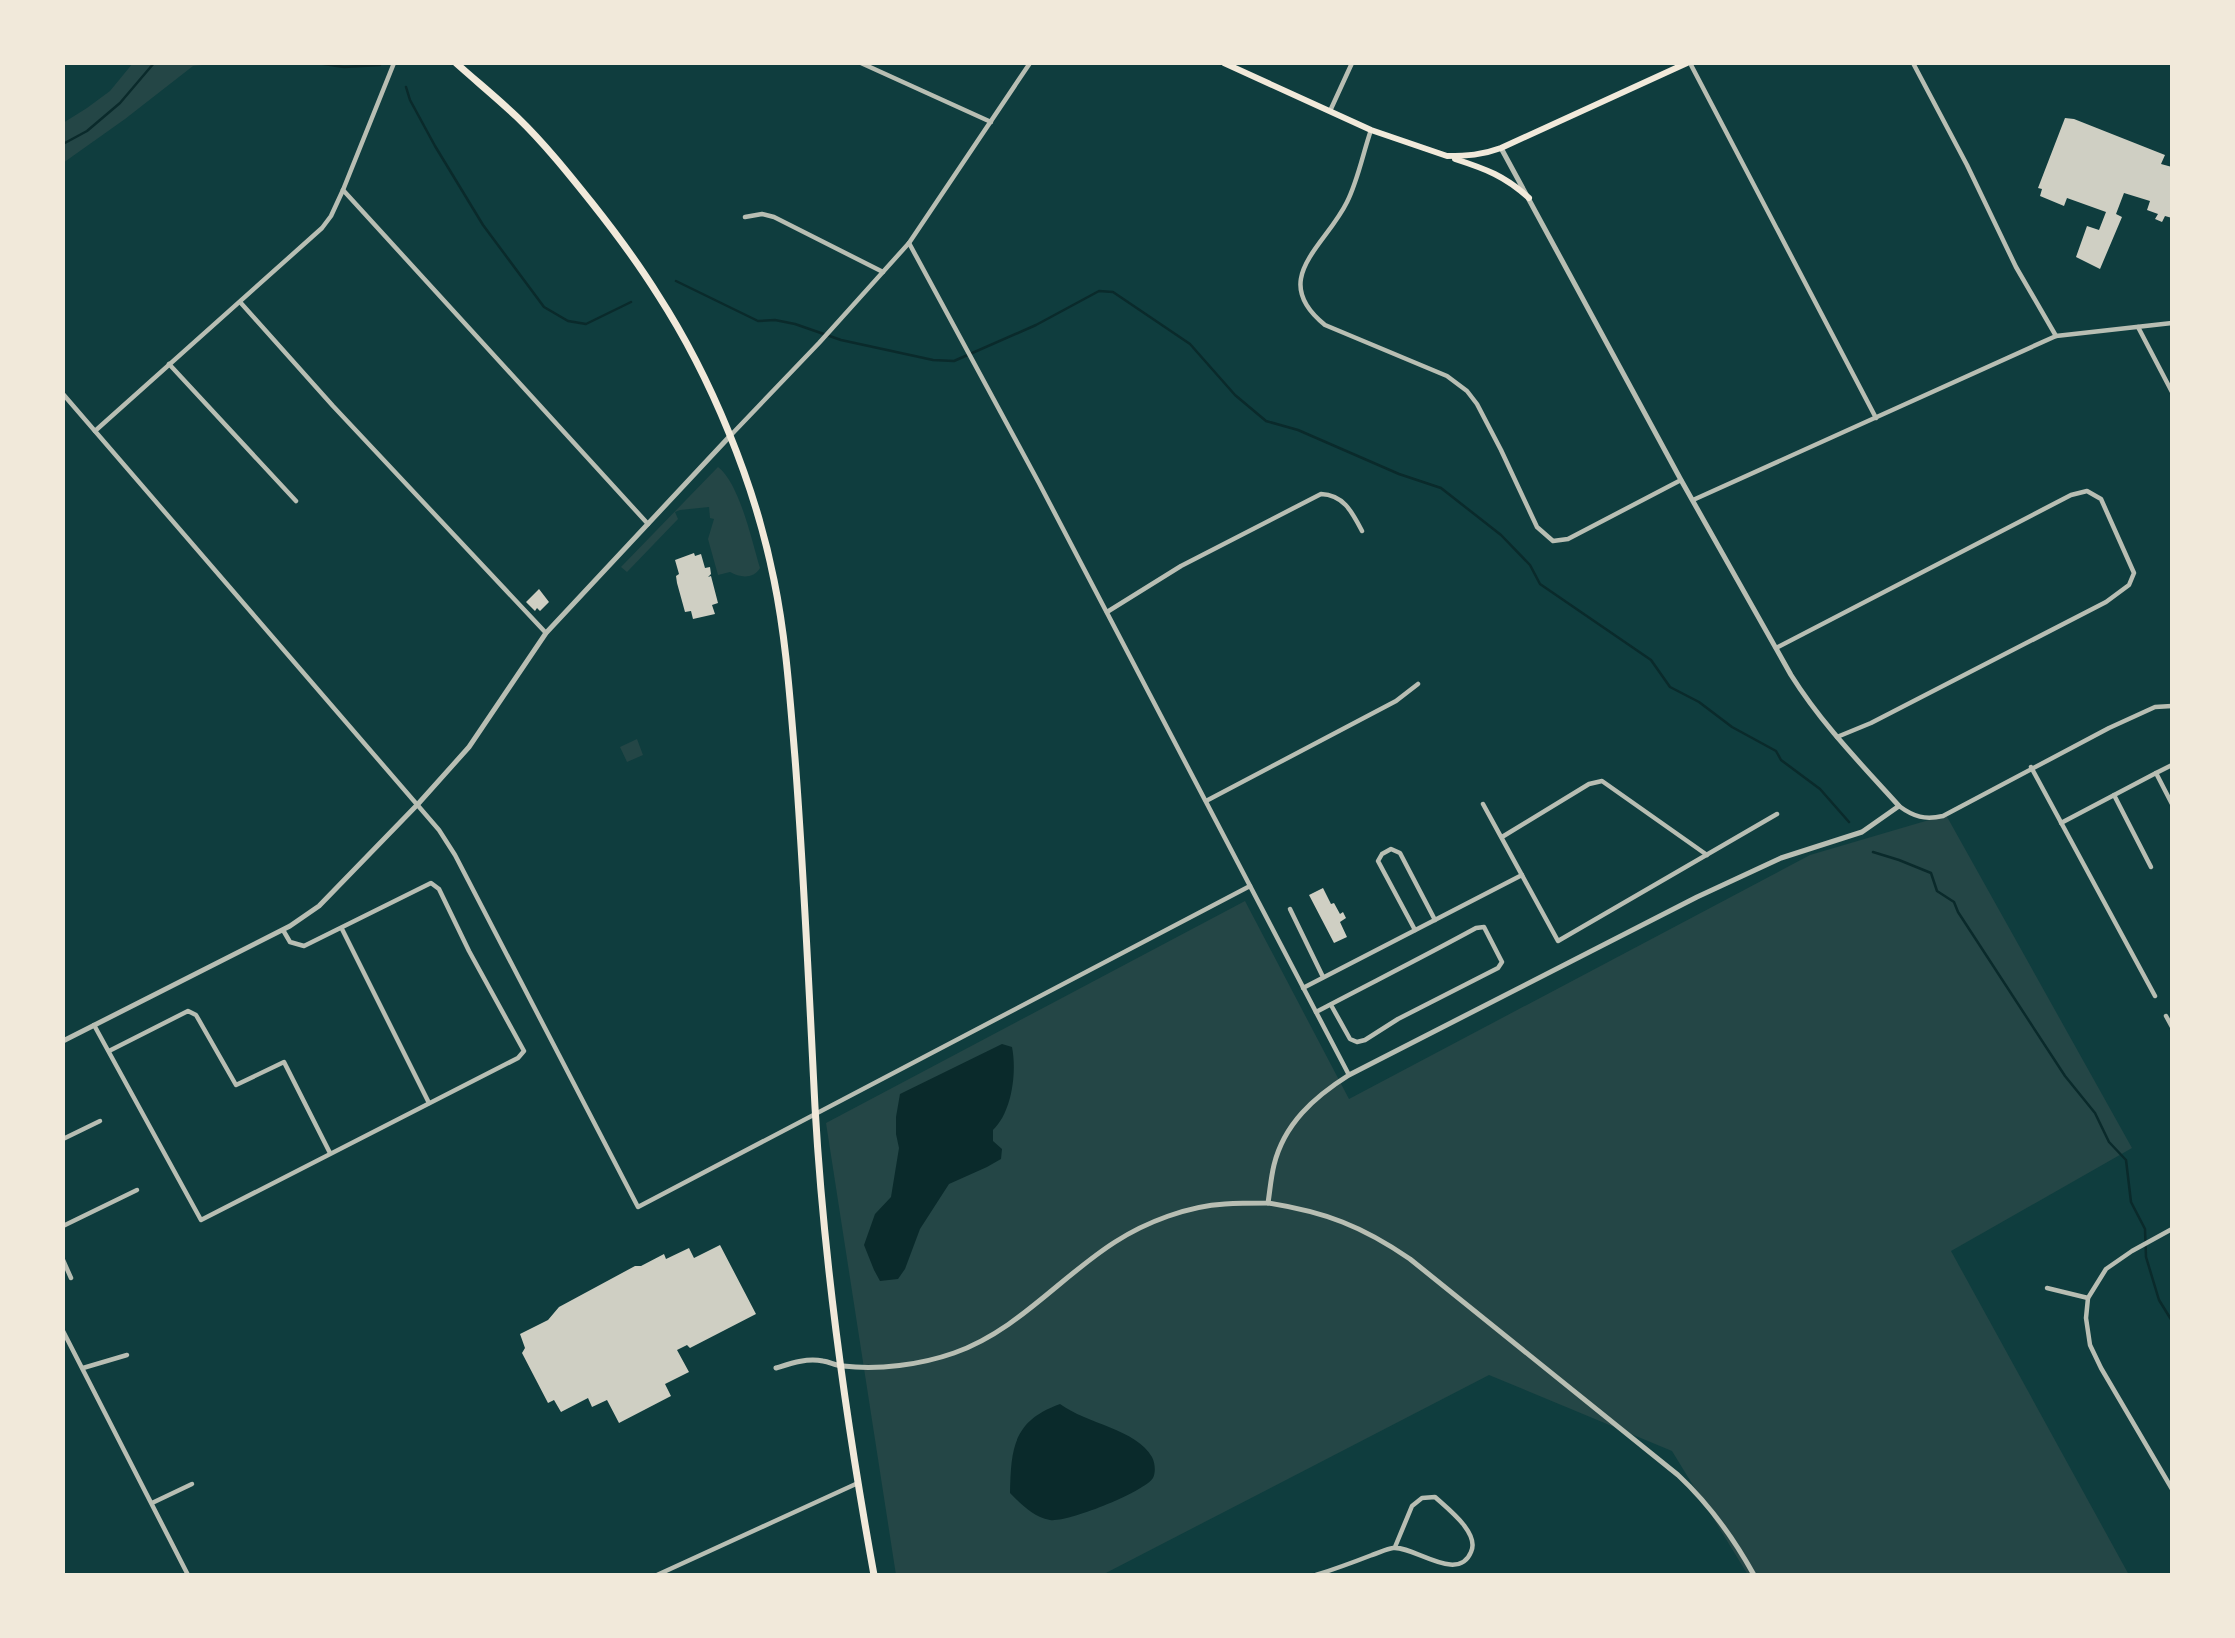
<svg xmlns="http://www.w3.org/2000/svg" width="2235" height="1638" font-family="'Golos Text',sans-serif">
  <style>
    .green { fill: #244646 }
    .water { fill: #0a2a2b }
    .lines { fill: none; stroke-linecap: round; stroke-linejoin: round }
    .stream { stroke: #0a2a2b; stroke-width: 2.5 }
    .building { fill: #cfcfc3 }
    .minor { stroke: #b8beb3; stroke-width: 4.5 }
    .tertiary { stroke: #b8beb3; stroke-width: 5 }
    .secondary { stroke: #f1e9da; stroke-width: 6 }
    .primary { stroke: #f1e9da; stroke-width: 7 }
  </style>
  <rect width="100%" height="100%" fill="#0f3d3e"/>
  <!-- green -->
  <g class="green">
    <path d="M133,63H223L193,66L125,119L63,163V123L87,108L110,91Z"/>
    <path d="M718,467C740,484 752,542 760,568C754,579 740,578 730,572L718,575L708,539L714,519L710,518L709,507L680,510L675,512L678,519L627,572L621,567Z"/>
    <path d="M637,739L643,755L627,762L620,747Z"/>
    <path d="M1946,815L2132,1148L1951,1251L2129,1575H1748L1672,1451L1489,1375L1102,1575H896L826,1123L1245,901L1349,1099L1810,855Z"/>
  </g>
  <!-- water -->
  <g class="water">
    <path d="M1002,1044L1012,1047C1017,1072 1012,1112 993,1130V1141L1002,1149L1001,1159L987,1167L949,1184L920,1229L905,1269L898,1279L880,1281L874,1270L864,1245L875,1214L891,1197L899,1148L896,1134V1117L900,1094Z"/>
    <path d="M1060,1404C1087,1424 1136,1429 1152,1457C1155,1463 1156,1472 1153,1478C1144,1492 1067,1523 1050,1520C1033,1517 1021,1504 1010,1493C1011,1448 1013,1421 1060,1404Z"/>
  </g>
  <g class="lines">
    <!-- stream -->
    <g class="stream">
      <path d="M317,63L344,67L380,65"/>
      <path d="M406,87L410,100L435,146L483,225L544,307L568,321L586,324L631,302"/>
      <path d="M63,144L87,131L120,103L154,63"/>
      <path d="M676,281L758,321L775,320L795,324L841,340L933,360L954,361L1036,325L1099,291L1113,292L1190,344L1235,395L1266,421L1298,430L1399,474L1441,488L1501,535L1530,565L1540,584L1651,660L1670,687L1699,702L1732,727L1776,751L1781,760L1820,789L1849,822"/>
      <path d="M1873,852L1899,860L1931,873L1937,891L1954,902L1958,912L2065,1076L2095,1113L2109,1142L2126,1160L2131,1202L2145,1229L2146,1257L2159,1300L2172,1321"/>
    </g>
  </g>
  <!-- building -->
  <g class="building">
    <path d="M2065,118L2074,119L2165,155L2161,164L2172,167V218L2165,216L2162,222L2155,219L2158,214L2147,210L2150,201L2124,193L2116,214L2122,217L2100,269L2076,257L2087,226L2099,230L2106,212L2067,198L2064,206L2040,196L2042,189L2038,188Z"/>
    <path d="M694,553L695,556L701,554L705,568L710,567L711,574L708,577L711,576L718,603L712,605L715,614L693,619L691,611L685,612L677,583L676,576L679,574L675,560Z"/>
    <path d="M539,589L549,602L540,611L537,608L535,611L526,602Z"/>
    <path d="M1323,888L1331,904L1334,903L1340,914L1343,912L1346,918L1340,922L1347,937L1334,943L1309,895Z"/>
    <path d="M720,1245L756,1314L690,1348L687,1345L677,1350L689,1372L665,1384L671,1396L619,1423L607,1400L592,1407L588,1398L561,1412L554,1400L548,1403L522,1353L525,1348L520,1334L548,1320L559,1307L635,1266H641L664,1254L666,1259L689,1248L694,1258Z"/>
  </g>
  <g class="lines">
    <!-- minor -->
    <g class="minor">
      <path d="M861,63L991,122"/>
      <path d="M1690,63L1876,418"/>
      <path d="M1913,63L1967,165L2016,267L2056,336"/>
      <path d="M1330,111L1352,63"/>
      <path d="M1371,130C1363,153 1358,180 1347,202C1325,247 1268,279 1325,325L1447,376L1467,391L1477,404L1501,450L1537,527L1553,541L1568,539L1681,480"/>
      <path d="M343,190L648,524"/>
      <path d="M745,217L762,214L774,217L883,272"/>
      <path d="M909,243L1039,483L1349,1075"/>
      <path d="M240,302L333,406L546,633"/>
      <path d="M2138,327L2172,392"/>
      <path d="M169,364L296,501"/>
      <path d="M63,394L439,830L455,855L638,1207L1250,886"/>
      <path d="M95,431L322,228L331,216L343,190L394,63"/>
      <path d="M731,435L819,343L909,243L1030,63"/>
      <path d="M1693,500L2056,336L2172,323"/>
      <path d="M1107,612L1181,566L1321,494C1344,495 1352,512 1362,531"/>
      <path d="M1776,648L2071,495L2087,491L2101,499L2134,573L2129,585L2106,602L1871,723L1837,737"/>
      <path d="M2172,765L2156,773L2172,804"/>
      <path d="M2031,767L2155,996"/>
      <path d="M2114,795L2151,867"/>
      <path d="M1206,801L1396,701L1418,684"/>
      <path d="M1483,804L1558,941L1777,814"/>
      <path d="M1899,806C1914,817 1925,820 1943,816L2109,728L2155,707L2172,706"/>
      <path d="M2061,823L2156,773"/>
      <path d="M1502,837L1589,784L1602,781L1707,855"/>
      <path d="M1290,909L1323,977"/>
      <path d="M342,929L429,1103"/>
      <path d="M1415,930L1378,861L1382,854L1391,849L1400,853L1435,920"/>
      <path d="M1303,988L1522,875"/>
      <path d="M1316,1012C1369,984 1423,957 1476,928L1484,927L1502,962L1498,968L1398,1019L1365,1040L1357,1042L1350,1039L1331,1005"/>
      <path d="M2166,1016L2172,1027"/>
      <path d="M94,1025L201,1220L518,1058L524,1051L469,951L439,889L431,883L304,946L290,942L283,930"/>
      <path d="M109,1051L188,1011L196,1015L236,1085L284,1062L330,1153"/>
      <path d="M63,1139L100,1121"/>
      <path d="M63,1226L137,1190"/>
      <path d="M2172,1229L2132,1251L2106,1269L2088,1298L2086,1318L2090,1345L2101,1368L2172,1489"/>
      <path d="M63,1260L71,1278"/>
      <path d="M2047,1288L2088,1298"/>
      <path d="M63,1331L188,1575"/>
      <path d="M83,1368L127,1355"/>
      <path d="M152,1503L192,1484"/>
      <path d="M657,1575L858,1483"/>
      <path d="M1316,1575C1335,1569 1354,1562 1372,1555C1379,1553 1386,1549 1393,1548C1413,1545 1458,1584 1471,1552C1480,1533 1448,1509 1435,1497L1422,1498L1412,1506L1395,1547"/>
    </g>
    <!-- tertiary -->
    <g class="tertiary">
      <path d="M63,1041L290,926L319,906L418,804L469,747L546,633L730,436"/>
      <path d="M1268,1203C1325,1212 1362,1226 1410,1259L1678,1475C1709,1504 1733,1537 1754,1575"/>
      <path d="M776,1368C792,1363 806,1358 823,1361C830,1362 836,1366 843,1366C879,1370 920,1365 954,1353C1017,1331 1060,1277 1115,1242C1146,1222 1188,1206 1225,1204C1239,1203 1253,1203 1268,1203C1270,1190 1271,1177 1274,1165C1284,1124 1314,1097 1349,1075L1697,897L1781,858L1862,832L1899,806C1861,764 1821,723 1791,675L1681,480L1501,148"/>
    </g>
    <!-- secondary -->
    <g class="secondary">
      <path d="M1224,63L1371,130L1447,156C1467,156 1482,155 1501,148L1687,63"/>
      <path d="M1455,159C1486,169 1505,176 1529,198"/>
    </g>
    <!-- primary -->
    <path class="primary" d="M456,63C476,81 497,98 517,117C544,143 568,173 592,203C615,232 638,263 658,295C711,377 755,484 774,580C786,638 790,699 795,758C804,874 809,991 815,1107C824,1264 846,1421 874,1575"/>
  </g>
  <!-- border -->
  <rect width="2235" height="1638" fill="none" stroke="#f1e9da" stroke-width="130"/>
</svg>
